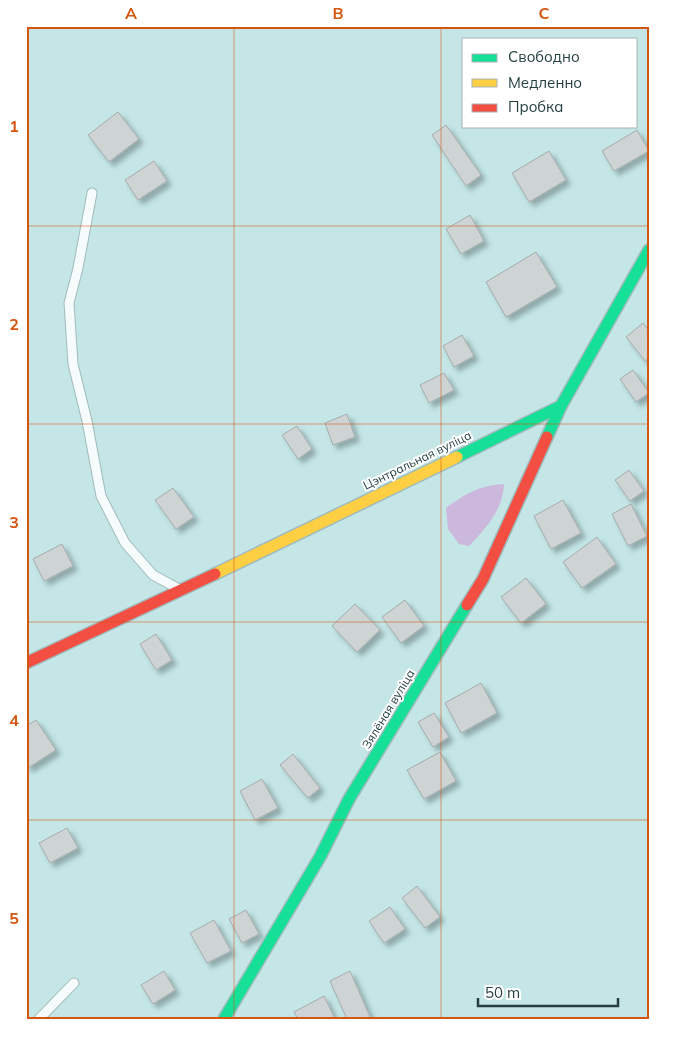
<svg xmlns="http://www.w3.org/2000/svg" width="675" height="1045" font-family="Mulish,sans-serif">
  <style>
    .water { fill: #cbb8dc }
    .building { fill: #ced3d3; stroke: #a5abac; filter: url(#shadow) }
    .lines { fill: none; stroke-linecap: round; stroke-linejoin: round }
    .lane-casing { stroke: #a0bbbd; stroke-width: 11 }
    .fast-casing { stroke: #a0bbbd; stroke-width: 14 }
    .slow-casing { stroke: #a0bbbd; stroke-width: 14 }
    .jam-casing { stroke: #a0bbbd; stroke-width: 14 }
    .lane { stroke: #f6fbfb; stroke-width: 9 }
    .fast { stroke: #16e098; stroke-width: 11 }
    .slow { stroke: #ffcf43; stroke-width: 11 }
    .jam { stroke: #f24e42; stroke-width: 11 }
    .grid { fill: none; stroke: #d45611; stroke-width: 1; stroke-opacity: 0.55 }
    .labels { text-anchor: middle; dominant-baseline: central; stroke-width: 4; stroke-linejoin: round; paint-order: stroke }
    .street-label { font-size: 12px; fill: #253f40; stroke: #fff }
    .neatline { fill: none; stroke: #d45611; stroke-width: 2 }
    .grid-label { font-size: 16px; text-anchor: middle; font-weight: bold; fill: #d45611 }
  </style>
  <defs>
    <filter id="shadow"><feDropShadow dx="4.5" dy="4.5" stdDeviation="2.5" flood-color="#0004"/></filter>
  </defs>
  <rect width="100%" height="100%" fill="#c4e6e7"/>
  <!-- water -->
  <path class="water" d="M504,484C503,510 486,528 469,546L459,544L448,529L446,508C464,494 481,485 504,484Z"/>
  <!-- building -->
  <g class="building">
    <path d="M118,112L139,139L109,162L88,135Z"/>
    <path d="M446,125L481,175L466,186L432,135Z"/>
    <path d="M637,130L649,151L614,171L602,151Z"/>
    <path d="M549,151L566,180L529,202L512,173Z"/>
    <path d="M154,161L167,181L138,200L125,180Z"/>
    <path d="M470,215L484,241L461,254L446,229Z"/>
    <path d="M536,252L557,287L506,317L486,282Z"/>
    <path d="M643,323L649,331V358L645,361L626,337Z"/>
    <path d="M462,335L474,356L454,367L443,346Z"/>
    <path d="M633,370L649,393L636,402L620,379Z"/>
    <path d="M444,373L454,390L429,403L420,385Z"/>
    <path d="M347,414L355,437L333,445L325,423Z"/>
    <path d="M297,426L312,449L298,459L282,435Z"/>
    <path d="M629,470L644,491L630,501L615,480Z"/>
    <path d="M173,488L194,517L176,529L155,500Z"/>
    <path d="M563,500L581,533L551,549L534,516Z"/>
    <path d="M631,504L647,536L628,546L612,514Z"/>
    <path d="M597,537L616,564L582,588L563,562Z"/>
    <path d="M62,544L73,566L44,581L33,559Z"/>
    <path d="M526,578L546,604L521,623L501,597Z"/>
    <path d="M405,600L424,626L401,643L382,617Z"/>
    <path d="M355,604L380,630L357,652L332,626Z"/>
    <path d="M156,634L172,660L156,670L140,644Z"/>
    <path d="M481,683L497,713L461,733L445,703Z"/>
    <path d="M434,713L449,737L433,747L418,722Z"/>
    <path d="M36,720L56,750L28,768L26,765V726Z"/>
    <path d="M440,752L456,781L424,799L407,770Z"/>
    <path d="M293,754L320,788L308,798L280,765Z"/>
    <path d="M262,779L278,808L255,820L240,791Z"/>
    <path d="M67,828L78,848L50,863L39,843Z"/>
    <path d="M417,886L440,917L425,928L402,898Z"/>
    <path d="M390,907L405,929L384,943L369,921Z"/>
    <path d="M246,910L259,934L242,943L229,919Z"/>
    <path d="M214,920L231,951L207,963L190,933Z"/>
    <path d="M164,971L175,990L153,1004L141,985Z"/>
    <path d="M350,971L371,1019H347L330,981Z"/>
    <path d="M324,996L335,1019H298L294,1012Z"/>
  </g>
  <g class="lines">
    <defs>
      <g id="lane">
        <path d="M92,193L78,268L69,303L73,364L87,421L101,496L125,543L153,575L177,588"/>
        <path d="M39,1019L74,983"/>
      </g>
      <g id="fast">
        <path d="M547,437L561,406L649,250"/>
        <path d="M457,457L561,406"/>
        <path d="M224,1019L320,857L349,799L467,605"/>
      </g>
      <path id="slow" d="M215,574L457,457"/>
      <g id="jam">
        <path d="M467,605L483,579L547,437"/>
        <path d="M26,663L215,574"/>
      </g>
    </defs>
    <!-- lane casing -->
    <use href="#lane" class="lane-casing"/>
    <!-- fast casing -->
    <use href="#fast" class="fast-casing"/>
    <!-- slow casing -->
    <use href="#slow" class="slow-casing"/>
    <!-- jam casing -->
    <use href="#jam" class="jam-casing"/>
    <!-- lane -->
    <use href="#lane" class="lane"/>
    <!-- fast -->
    <use href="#fast" class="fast"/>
    <!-- slow -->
    <use href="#slow" class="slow"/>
    <!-- jam -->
    <use href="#jam" class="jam"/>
  </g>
  <!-- grid -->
  <path class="grid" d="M234,26V1019M441,26V1019M26,226H649M26,424H649M26,622H649M26,820H649"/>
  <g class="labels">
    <!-- street labels -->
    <g class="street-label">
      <text transform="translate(417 460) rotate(-26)">Цэнтральная вуліца</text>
      <text transform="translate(388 709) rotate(-59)">Зялёная вуліца</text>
    </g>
  </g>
  <!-- border -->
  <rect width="675" height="1045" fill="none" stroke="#ffffff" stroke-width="55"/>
  <!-- legend -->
  <rect x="462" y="38" width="175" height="90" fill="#ffffff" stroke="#a8b2b3"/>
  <rect x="472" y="54" width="25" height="8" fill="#16e098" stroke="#a8b2b3"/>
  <text x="508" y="62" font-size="15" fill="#253f40">Свободно</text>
  <rect x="472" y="79" width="25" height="8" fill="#ffcf43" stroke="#a8b2b3"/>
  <text x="508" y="88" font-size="15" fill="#253f40">Медленно</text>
  <rect x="472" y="104" width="25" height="8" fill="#f24e42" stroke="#a8b2b3"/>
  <text x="508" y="112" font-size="15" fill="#253f40">Пробка</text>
  <!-- scale -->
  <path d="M478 998v8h140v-8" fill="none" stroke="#253f40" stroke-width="2.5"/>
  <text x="485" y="998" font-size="15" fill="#253f40" stroke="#ffffff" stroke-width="4" paint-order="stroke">50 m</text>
  <rect x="28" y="28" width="620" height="990" class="neatline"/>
  <g class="grid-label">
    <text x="131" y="19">A</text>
    <text x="338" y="19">B</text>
    <text x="544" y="19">C</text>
    <text x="14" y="132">1</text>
    <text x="14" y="330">2</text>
    <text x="14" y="528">3</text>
    <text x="14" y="726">4</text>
    <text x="14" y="924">5</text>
  </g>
</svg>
